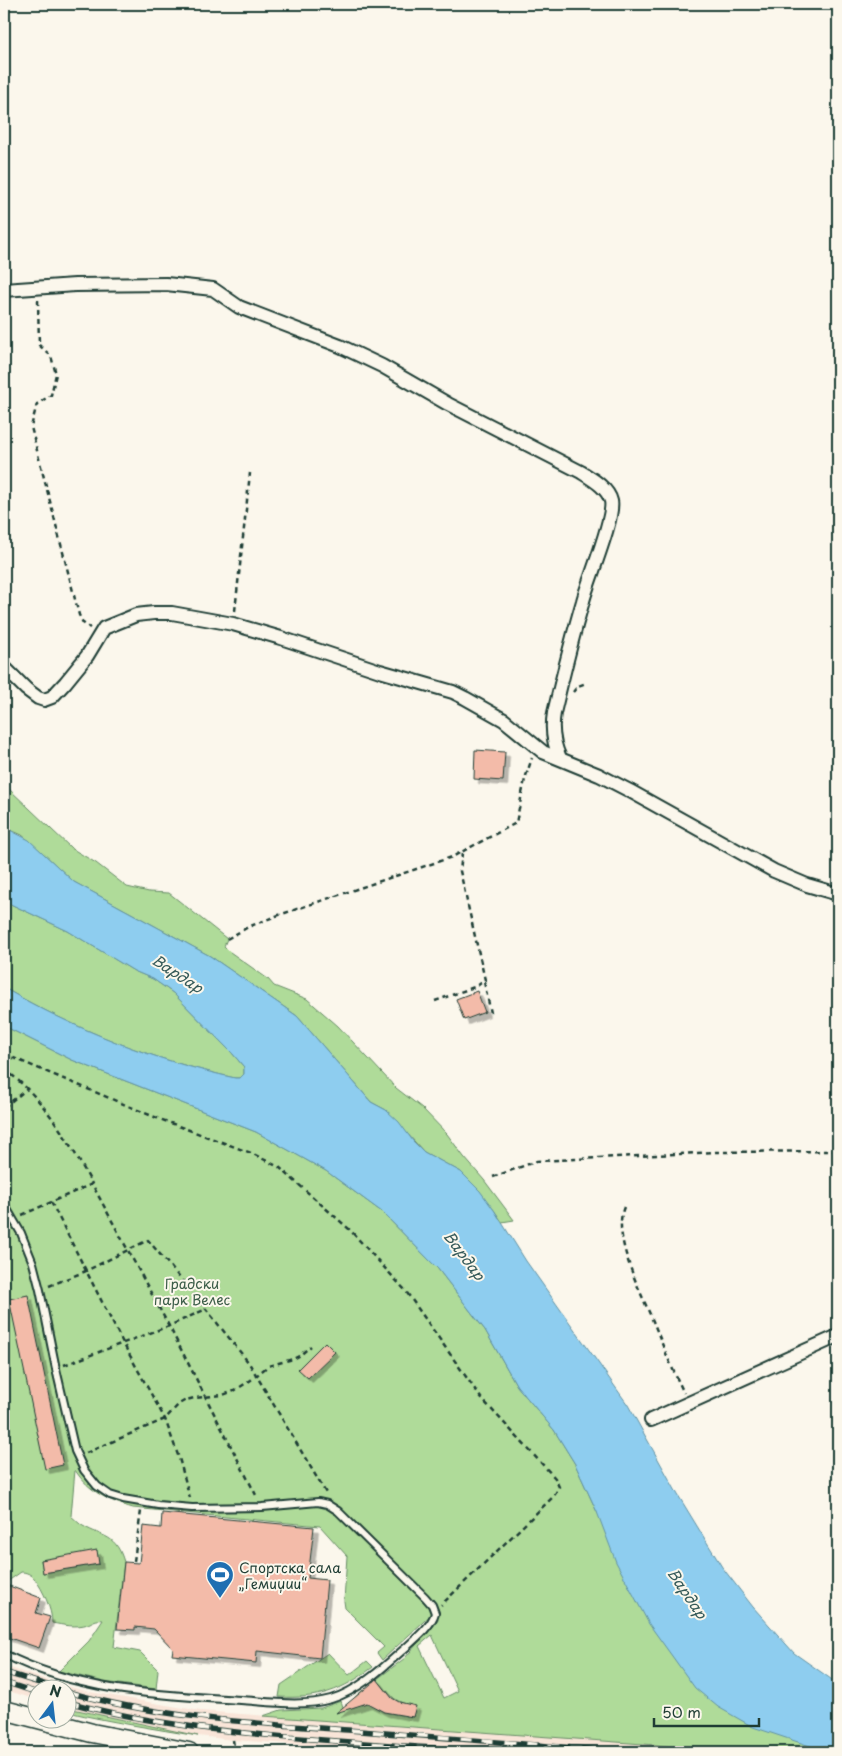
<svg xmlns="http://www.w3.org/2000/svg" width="842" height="1756" font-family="'Playpen Sans',sans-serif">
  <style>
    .built { fill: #f9e5d8 }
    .green { fill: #afdb99; stroke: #678c66; fill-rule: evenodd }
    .water { fill: #8ecdef; stroke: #6293a4 }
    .building { fill: #f3bba9; stroke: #1f3d34; filter: url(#shadow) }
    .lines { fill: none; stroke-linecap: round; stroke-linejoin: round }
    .lane-casing { stroke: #1f3d34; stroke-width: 10 }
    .street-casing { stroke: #1f3d34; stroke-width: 16 }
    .secondary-casing { stroke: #1f3d34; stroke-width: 21 }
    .path { stroke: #1f3d34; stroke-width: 2.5; stroke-dasharray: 5 4; stroke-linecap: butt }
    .lane { stroke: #fbf7ec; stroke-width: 6 }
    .street { stroke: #fbf7ec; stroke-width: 12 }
    .secondary { stroke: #fbf7ec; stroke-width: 18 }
    .rail-casing { stroke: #1f3d34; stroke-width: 5.5 }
    .rail { stroke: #fbf7ec; stroke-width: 4; stroke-dasharray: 11; stroke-linecap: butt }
    .labels { text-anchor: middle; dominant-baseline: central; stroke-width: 4; stroke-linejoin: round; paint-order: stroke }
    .park-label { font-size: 14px; fill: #3c5d48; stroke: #fbf7ec }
    .poi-label { font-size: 14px; fill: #1f3d34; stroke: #fbf7ec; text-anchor: start }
    .water-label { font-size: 15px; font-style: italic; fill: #355a59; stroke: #fbf7ec }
  </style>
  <defs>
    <filter id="shadow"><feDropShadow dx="4.5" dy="4.5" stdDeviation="0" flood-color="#0004"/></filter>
  </defs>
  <rect width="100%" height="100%" fill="#fbf7ec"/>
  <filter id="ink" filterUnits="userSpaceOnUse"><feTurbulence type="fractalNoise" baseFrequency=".02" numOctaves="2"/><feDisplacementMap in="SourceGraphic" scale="10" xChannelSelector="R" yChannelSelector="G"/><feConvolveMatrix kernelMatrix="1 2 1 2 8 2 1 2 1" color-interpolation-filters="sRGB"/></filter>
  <g filter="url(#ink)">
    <!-- built -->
    <path class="built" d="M4,1666L59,1684L90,1692L201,1711L563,1738L656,1745L714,1752H398L233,1740L198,1736L68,1708V1688H38L37,1700L15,1693L4,1689Z"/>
    <!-- green -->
    <g class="green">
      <path d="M4,780L9,789L71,848L96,863L127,887L149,892L169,893L227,939L224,946L230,952L268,979L274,986L307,999L338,1026L396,1088L422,1108L447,1134L464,1157L484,1180L514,1220L502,1222L494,1210L461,1172L424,1152L386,1110L371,1102L297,1016L210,956L74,882L43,853L22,835L4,827Z"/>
      <path d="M4,901L68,931L134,971L153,979L173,993L232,1053L244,1067V1074L240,1078H235C153,1060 76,1030 4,988Z"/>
      <path d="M4,1026L72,1060L256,1132L326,1171L382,1212L438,1269L485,1330L517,1386L554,1430L575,1464L597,1512L806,1744L828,1752H714L656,1745L563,1738L263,1716L281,1710L321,1708L341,1701L344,1710L357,1706L355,1697L363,1690L379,1709L383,1712L413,1717L415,1706C393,1702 391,1696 377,1679L405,1658L421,1639L434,1626L438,1619L435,1611L382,1660L377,1653L384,1647L345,1608L344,1601L347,1556L320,1526L133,1508C109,1501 89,1492 75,1470L71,1516C75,1519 79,1524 83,1526C104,1538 116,1534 124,1562L114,1647L140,1652L158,1670L156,1689L104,1682L59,1671L89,1641L103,1620C96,1619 94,1621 88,1624C76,1628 63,1625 52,1623C52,1609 43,1590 35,1579C31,1574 26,1572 21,1572L4,1584ZM96,1551L99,1564L43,1573L41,1560ZM432,1635L458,1691L444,1698L419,1646Z"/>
      <path d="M328,1653L349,1675L367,1661L373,1667C342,1691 318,1699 279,1697L281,1685Z"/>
      <path d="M68,1708L198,1736C155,1729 111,1722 68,1712Z"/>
    </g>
    <!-- water -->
    <path class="water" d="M4,827L29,840L74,882L210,956L297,1016L371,1102L386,1110L399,1122L413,1141L424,1152L461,1172L480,1191L494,1210L526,1261L628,1405L678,1495L722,1567L753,1607L794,1653L838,1684V1752H828L753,1727L718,1707L695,1688L649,1624L616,1562L597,1512L575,1464L554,1430L517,1386L485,1330L438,1269L382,1212L326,1171L256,1132L72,1060L4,1026V988C76,1030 153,1060 235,1078H240L244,1074V1067L232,1053L173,993L153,979L134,971L68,931L4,901Z"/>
    <!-- building -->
    <g class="building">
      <path d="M475,750L505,752L503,781L474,779Z"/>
      <path d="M477,991L485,1012L464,1020L456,999Z"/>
      <path d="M28,1295L63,1465L45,1469L9,1299Z"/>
      <path d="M325,1342L335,1352L308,1378L298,1369Z"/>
      <path d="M162,1513L314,1527L308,1578L327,1580L320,1658L257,1651L256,1663L172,1655L173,1649L154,1629L135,1627V1630L117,1629L124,1562L139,1563L143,1526L161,1528Z"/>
      <path d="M97,1550L99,1564L43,1573L41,1560Z"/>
      <path d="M4,1584L41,1598L36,1613L50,1617L39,1648L4,1636Z"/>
      <path d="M377,1679L392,1698L399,1702L416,1706L413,1717L384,1712L367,1703L336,1713Z"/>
    </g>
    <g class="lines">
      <defs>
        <path id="lane" d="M4,1204L21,1233L33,1263L40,1290L56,1369L75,1451L84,1470L97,1486L110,1495L123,1499L158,1505L192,1508L262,1507L318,1502L327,1504L338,1511L425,1597L432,1605L435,1613C431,1627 414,1640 403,1650C383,1668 358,1691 331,1699C303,1707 270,1702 241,1700C158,1695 79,1692 4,1654"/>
        <g id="street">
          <path d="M4,290L75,285L166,284L213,289L239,307L340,346L382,366L448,404L581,472C592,479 608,488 611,501C615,517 588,581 583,601C572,638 563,675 554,713C551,730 553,743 560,758"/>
          <path d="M4,667L26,689L38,698L44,700L52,697L65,683L87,656L104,628L136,615L154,613H172L233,624L281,638L380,671L453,692L465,698L504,720L543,752L599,775L630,791L774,871L807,885L838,894"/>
          <path d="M651,1420L838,1336"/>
        </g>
        <path id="secondary" d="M4,1710L92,1733L189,1752"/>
      </defs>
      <!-- lane casing -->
      <use href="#lane" class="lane-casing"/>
      <!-- street casing -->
      <use href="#street" class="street-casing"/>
      <!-- secondary casing -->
      <use href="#secondary" class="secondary-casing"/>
      <!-- path -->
      <g class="path">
        <path d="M38,300L39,345L51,356L56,374L51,395L37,404L31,427L79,615L83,623L90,628"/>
        <path d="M235,611L250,473"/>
        <path d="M573,692L578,686L586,683"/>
        <path d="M227,939L248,927L276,916L452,857L516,823L525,779L532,758"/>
        <path d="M484,982L491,1013"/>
        <path d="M435,1001L477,986L485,980L460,871L462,853"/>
        <path d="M4,1054L157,1118L251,1153L279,1167L349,1229L405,1290L481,1398L555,1478L559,1487L554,1496L441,1605"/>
        <path d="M4,1069C44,1098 69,1141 92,1184"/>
        <path d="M4,1107L27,1089"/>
        <path d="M493,1177L537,1161L717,1152L838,1151"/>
        <path d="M51,1202L123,1343L165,1419L179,1458L190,1498"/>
        <path d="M624,1207C611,1238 643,1296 655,1326C664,1349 673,1371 684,1393"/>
        <path d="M22,1215L92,1184L169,1326L257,1497"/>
        <path d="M49,1286L86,1271L148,1240L206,1309L249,1363L326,1493"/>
        <path d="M64,1365L169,1326L206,1309"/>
        <path d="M86,1453L165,1419L179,1404L186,1400L194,1398L223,1395L234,1391L251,1380L268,1366L293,1359L299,1356L311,1346"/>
        <path d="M134,1561L141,1511"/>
        <path d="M233,1740L235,1752"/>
      </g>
      <!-- lane -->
      <use href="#lane" class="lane"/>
      <!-- street -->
      <use href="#street" class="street"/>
      <!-- secondary -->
      <use href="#secondary" class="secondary"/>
      <defs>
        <g id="rail">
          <path d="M4,1672L56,1688"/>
          <path d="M4,1682L38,1693"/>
          <path d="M68,1692C159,1718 254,1723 348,1730C440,1737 532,1744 624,1752"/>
          <path d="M68,1702C151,1725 237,1733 323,1740C377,1744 432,1748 486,1752"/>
        </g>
      </defs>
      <!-- rail casing -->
      <use href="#rail" class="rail-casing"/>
      <!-- rail -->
      <use href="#rail" class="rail"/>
    </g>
  </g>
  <!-- icons -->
  <defs>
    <symbol id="stadium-pin" viewBox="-11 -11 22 30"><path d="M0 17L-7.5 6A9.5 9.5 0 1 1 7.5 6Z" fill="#1f6fb2" stroke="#fbf7ec"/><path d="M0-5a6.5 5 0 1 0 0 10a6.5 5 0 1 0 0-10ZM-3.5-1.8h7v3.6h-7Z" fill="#fff"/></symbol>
  </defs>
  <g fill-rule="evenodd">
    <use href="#stadium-pin" x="204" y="1559" width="32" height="43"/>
  </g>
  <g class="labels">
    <!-- park labels -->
    <g class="park-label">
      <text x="192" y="1283">Градски<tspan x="192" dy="16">парк Велес</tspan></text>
    </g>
    <!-- poi labels -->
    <g class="poi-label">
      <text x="239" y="1567">Спортска сала<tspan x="239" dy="16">„Гемиџии“</tspan></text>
    </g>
    <!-- water labels -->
    <g class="water-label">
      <text transform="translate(178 973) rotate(33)">Вардар</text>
      <text transform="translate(465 1255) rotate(53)">Вардар</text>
      <text transform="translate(688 1593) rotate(56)">Вардар</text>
    </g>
  </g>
  <!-- margin -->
  <rect width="842" height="1756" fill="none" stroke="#fbf7ec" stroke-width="20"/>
  <rect x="10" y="10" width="822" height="1736" fill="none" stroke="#1f3d34" stroke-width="2" filter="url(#ink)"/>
  <!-- north arrow -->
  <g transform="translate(52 1704) rotate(15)"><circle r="24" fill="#fbf7ec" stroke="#a3ada2"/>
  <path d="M0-4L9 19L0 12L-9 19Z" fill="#1f6fb2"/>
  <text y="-8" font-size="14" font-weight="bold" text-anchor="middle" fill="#1f3d34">N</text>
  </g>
  <!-- scale -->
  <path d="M654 1718v8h105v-8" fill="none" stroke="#1f3d34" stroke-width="2.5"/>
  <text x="662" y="1718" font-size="15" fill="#1f3d34" stroke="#fbf7ec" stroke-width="4" paint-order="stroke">50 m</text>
</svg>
